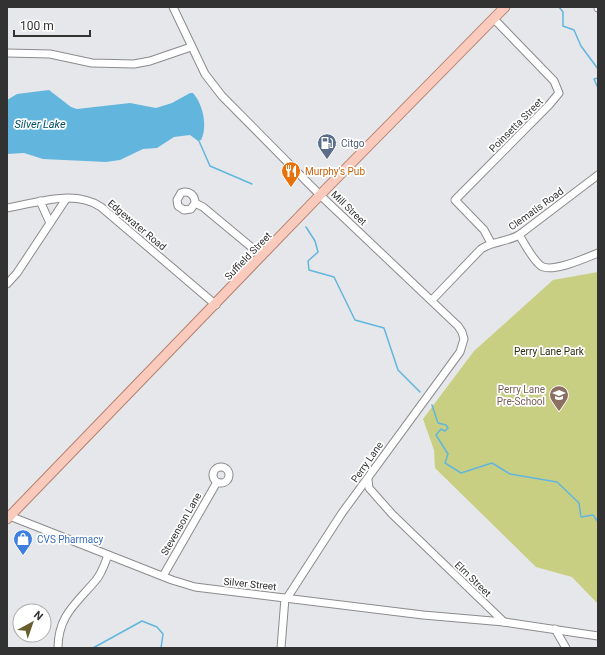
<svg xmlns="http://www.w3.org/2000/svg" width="605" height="655" font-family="Roboto,sans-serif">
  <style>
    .green { fill: #c8cf82 }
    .water { fill: #62b6de }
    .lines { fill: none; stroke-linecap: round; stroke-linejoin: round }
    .stream { stroke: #62b6de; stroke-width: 1.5 }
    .minor-casing { stroke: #8b8b8e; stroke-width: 9 }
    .major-casing { stroke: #b27f6f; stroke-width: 11 }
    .minor { stroke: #fff; stroke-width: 7 }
    .major { stroke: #facbbc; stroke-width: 9 }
    .labels { text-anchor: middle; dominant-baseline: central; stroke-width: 3.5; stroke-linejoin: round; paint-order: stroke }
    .street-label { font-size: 10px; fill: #323233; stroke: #fff }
    .service-label { font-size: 10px; fill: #4e5e75; stroke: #fff; text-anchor: start }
    .food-label { font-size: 10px; fill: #c56008; stroke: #fff; text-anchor: start }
    .park-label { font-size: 10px; fill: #2e300f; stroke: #fff }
    .education-label { font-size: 10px; fill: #785e54; stroke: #fff; text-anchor: end }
    .shop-label { font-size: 10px; fill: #366cbe; stroke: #fff; text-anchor: start }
    .water-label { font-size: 11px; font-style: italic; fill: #004c66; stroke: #fff }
  </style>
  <rect width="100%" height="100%" fill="#e6e7ea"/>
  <!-- green -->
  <path class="green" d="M598,272V604L572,577L536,567L435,468L434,450L423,419L474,351L553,280Z"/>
  <!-- water -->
  <path class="water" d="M49,90L71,107L77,109L130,103L156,108L172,103L190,93H193C203,104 208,127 201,140L198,141L190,135L174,137L157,148L143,149L120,160L106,162L43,159L24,153L7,154V100L17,94Z"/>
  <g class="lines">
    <!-- stream -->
    <g class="stream">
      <path d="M559,7L563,12V26L574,30L581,46L598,69"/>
      <path d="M598,78L594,79L598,88"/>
      <path d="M199,141L210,166L252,184"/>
      <path d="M306,227L315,241L318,252L308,261L309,270L334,277L355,320L384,328L398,370L420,392"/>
      <path d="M432,405L438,423L446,425L448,428L445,431L441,429L436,435L448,454L445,463L461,473L492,463L510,474L557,482L579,503L581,517L593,515L598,522"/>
      <path d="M93,648L142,621L157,627L163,634L161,648"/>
    </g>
    <defs>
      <g id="minor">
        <path d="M173,7L205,74L222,96L320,195L458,326L462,332L464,339L460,352L342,513L287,598"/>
        <path d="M598,7V8"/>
        <path d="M7,53L50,54L92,63L134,64L150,61L191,47"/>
        <path d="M40,201L50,223"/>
        <path d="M195,203L191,209L184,210L178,206L177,200L181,193C189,190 195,195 195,203L203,207L262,256"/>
        <path d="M7,208C36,203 74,189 101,207L216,305"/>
        <path d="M519,235C525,244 532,259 541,266C552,273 586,258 598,253"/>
        <path d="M491,243L484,230L455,200L549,105L559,93L554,81L494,19"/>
        <path d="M7,284L17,273L66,199"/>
        <path d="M432,300L481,249C492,241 507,242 519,235L598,175"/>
        <circle cx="221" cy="475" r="8"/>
        <path d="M368,480L369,488L392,514L504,622"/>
        <path d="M7,515L172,580L195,587L423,615L504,622L598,636"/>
        <path d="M163,576L217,482"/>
        <path d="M555,629L566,648"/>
        <path d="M58,648C58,615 77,603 96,580C102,573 105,563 108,555"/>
        <path d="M281,648L285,598"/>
      </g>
      <path id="major" d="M7,519L320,195L505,7"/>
    </defs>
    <!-- minor casing -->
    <use href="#minor" class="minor-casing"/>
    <!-- major casing -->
    <use href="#major" class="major-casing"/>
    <!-- minor -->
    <use href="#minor" class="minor"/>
    <!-- major -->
    <use href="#major" class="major"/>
  </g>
  <!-- icons -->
  <defs>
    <symbol id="fuel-pin" viewBox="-11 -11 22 30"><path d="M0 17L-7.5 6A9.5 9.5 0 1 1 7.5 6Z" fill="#5c6f8a" stroke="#fff"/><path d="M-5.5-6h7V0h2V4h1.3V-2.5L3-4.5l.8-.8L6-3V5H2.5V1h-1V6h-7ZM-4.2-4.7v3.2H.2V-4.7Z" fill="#fff"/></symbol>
    <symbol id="restaurant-pin" viewBox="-11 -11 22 30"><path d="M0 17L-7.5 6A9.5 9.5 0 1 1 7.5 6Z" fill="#e8710a" stroke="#fff"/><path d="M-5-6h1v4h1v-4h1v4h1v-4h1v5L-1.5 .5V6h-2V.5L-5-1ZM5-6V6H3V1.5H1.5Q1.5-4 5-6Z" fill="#fff"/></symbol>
    <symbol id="school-pin" viewBox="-11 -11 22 30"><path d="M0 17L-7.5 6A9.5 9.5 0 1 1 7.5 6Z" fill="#8d6e63" stroke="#fff"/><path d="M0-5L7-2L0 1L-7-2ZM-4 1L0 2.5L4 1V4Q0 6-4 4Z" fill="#fff"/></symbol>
    <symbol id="shop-pin" viewBox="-11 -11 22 30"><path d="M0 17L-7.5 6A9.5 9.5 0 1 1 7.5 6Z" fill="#3f7fe0" stroke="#fff"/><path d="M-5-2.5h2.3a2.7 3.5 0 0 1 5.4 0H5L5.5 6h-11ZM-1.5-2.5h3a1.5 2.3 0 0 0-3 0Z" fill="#fff"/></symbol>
  </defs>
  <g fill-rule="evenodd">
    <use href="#fuel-pin" x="316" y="132" width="22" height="30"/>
    <use href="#restaurant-pin" x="280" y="160" width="22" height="30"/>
    <use href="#school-pin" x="548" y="384" width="22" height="30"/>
    <use href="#shop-pin" x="12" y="528" width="22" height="30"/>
  </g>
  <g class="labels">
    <!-- street labels -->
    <g class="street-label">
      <text transform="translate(516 125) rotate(-45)">Poinsetta Street</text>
      <text transform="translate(349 208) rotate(44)">Mill Street</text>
      <text transform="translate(536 209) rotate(-36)">Clematis Road</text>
      <text transform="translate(137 225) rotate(40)">Edgewater Road</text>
      <text transform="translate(248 256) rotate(-46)">Suffield Street</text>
      <text transform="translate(367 462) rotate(-55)">Perry Lane</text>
      <text transform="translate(181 524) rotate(-60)">Stevenson Lane</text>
      <text transform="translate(473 579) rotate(44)">Elm Street</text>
      <text transform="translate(250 584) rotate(6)">Silver Street</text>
    </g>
    <!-- service labels -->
    <g class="service-label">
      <text x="341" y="143">Citgo</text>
    </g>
    <!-- food labels -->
    <g class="food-label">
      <text x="305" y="171">Murphy's Pub</text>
    </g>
    <!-- park labels -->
    <g class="park-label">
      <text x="549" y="351">Perry Lane Park</text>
    </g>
    <!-- education labels -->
    <g class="education-label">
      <text x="545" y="389">Perry Lane<tspan x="545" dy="12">Pre-School</tspan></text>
    </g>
    <!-- shop labels -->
    <g class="shop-label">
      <text x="37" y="539">CVS Pharmacy</text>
    </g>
    <!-- water labels -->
    <g class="water-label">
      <text x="40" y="124">Silver Lake</text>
    </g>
  </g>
  <!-- border -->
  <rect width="605" height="655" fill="none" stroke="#323233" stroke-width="16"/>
  <!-- north arrow -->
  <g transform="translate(32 623) rotate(40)"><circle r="19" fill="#ffffff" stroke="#adadad"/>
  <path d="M0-3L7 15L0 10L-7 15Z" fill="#6a5f2c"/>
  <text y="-6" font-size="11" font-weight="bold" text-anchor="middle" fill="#323233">N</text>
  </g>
  <!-- scale -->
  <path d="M14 30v6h76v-6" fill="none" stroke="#323233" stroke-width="2"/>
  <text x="20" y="30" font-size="12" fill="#323233" stroke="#ffffff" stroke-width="3" paint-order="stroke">100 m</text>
</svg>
